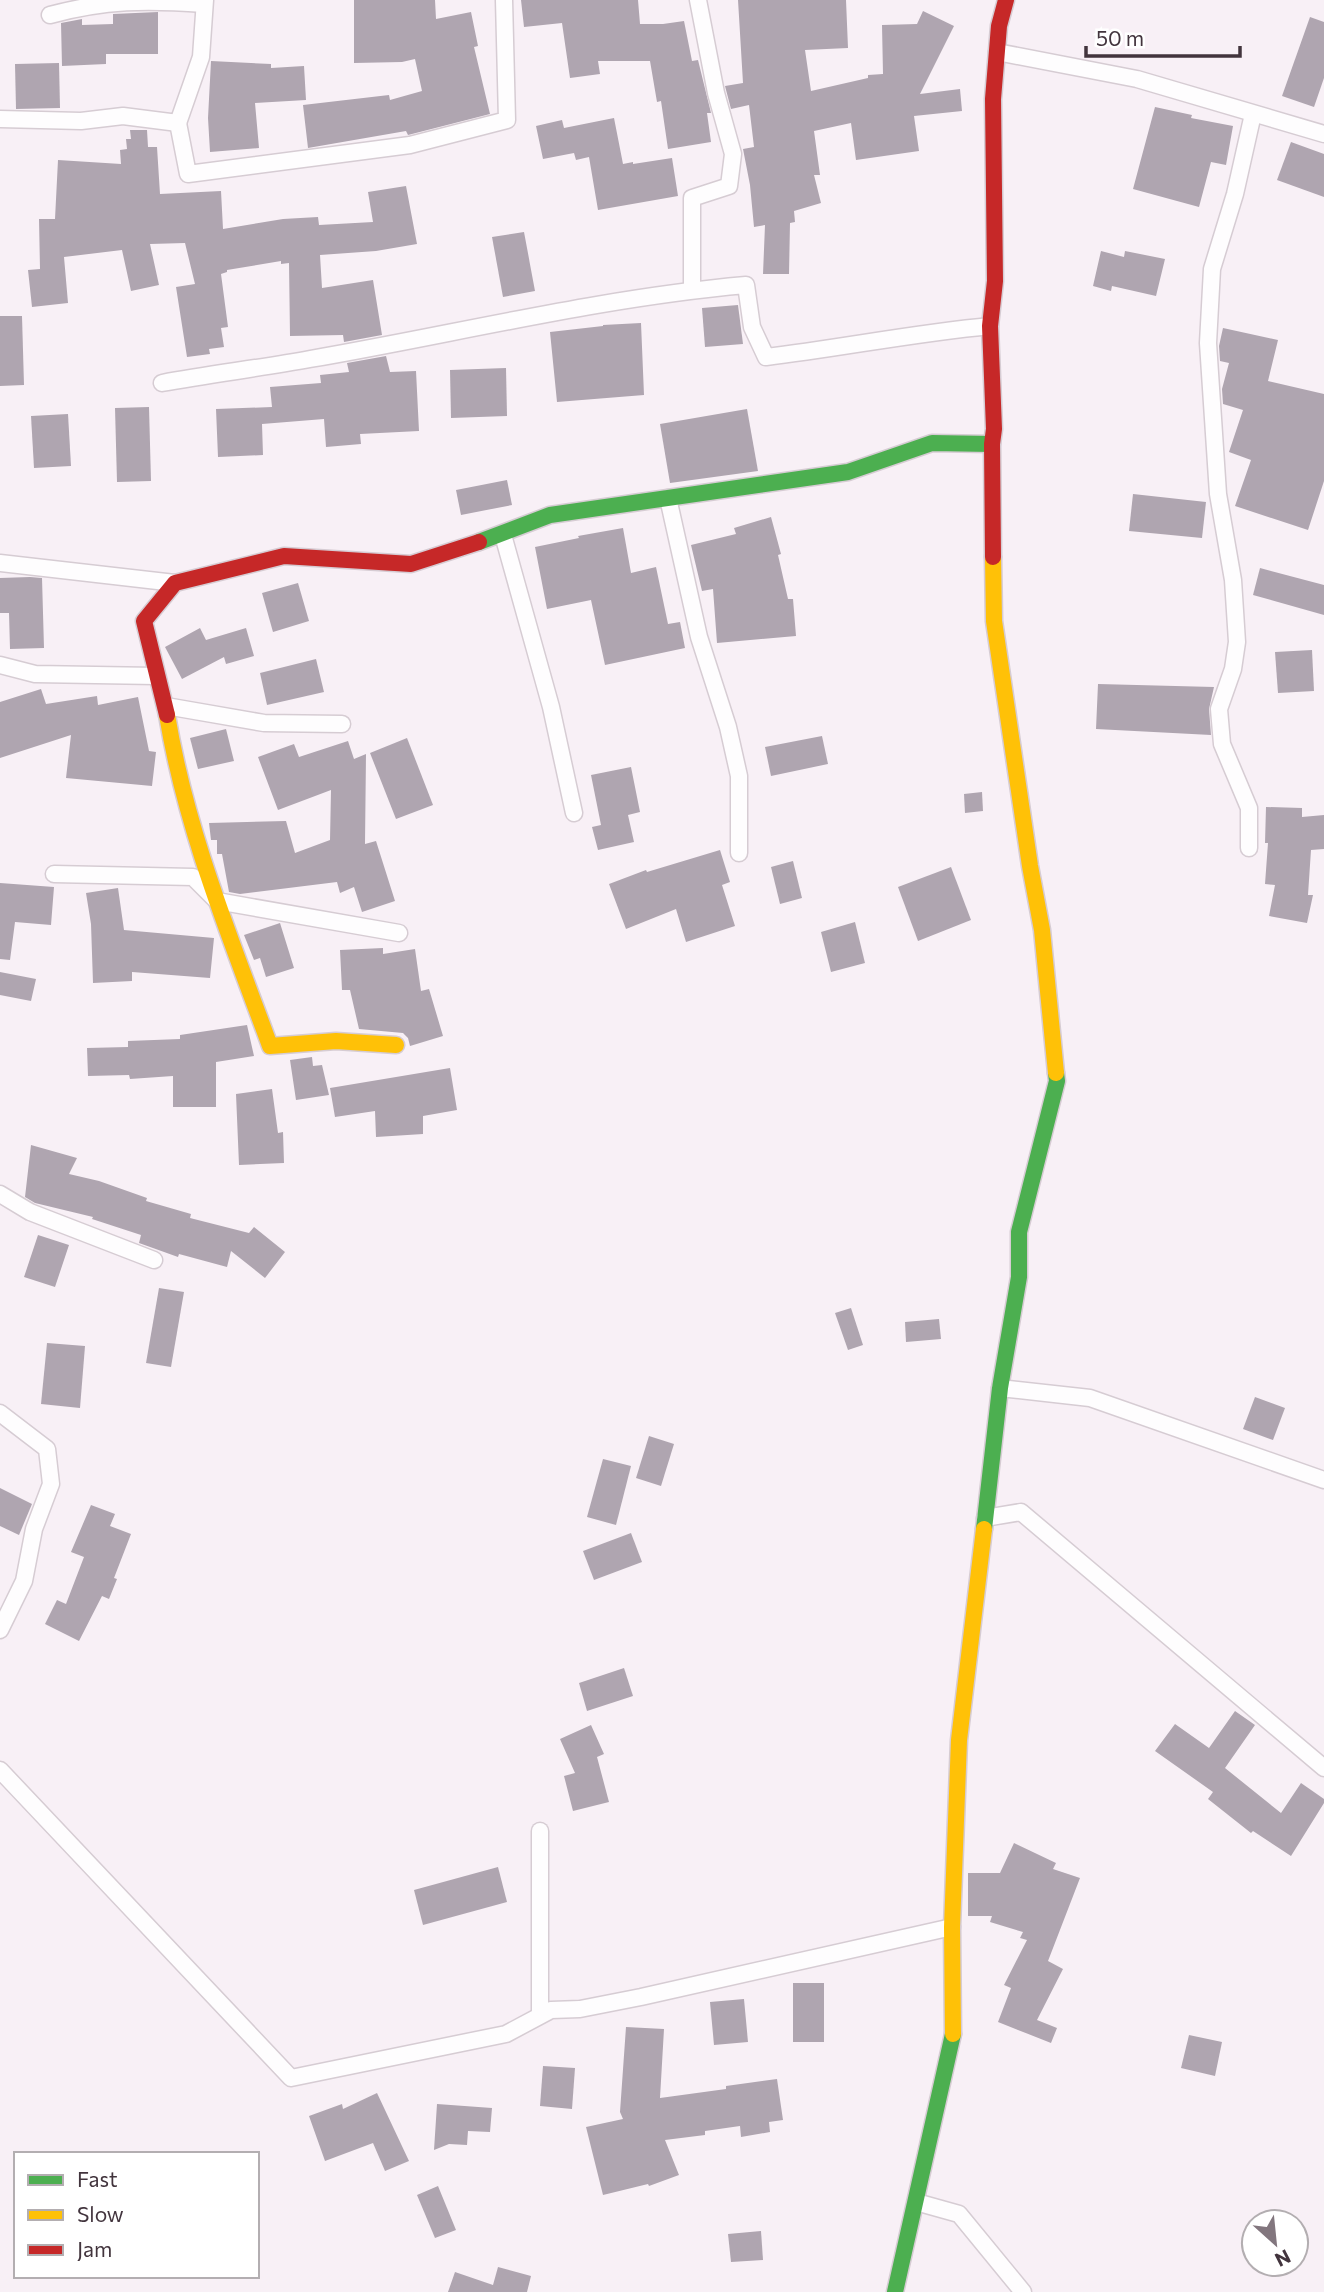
<svg xmlns="http://www.w3.org/2000/svg" width="1324" height="2292" font-family="Commissioner,sans-serif">
  <style>
    .building { fill: #afa5b0 }
    .lines { fill: none; stroke-linecap: round; stroke-linejoin: round }
    .street-casing { stroke: #d6ccd3; stroke-width: 19 }
    .fast-casing { stroke: #d6ccd3; stroke-width: 19 }
    .slow-casing { stroke: #d6ccd3; stroke-width: 19 }
    .jam-casing { stroke: #d6ccd3; stroke-width: 19 }
    .street { stroke: #fefdfe; stroke-width: 16 }
    .fast { stroke: #4caf50; stroke-width: 16 }
    .slow { stroke: #ffc107; stroke-width: 16 }
    .jam { stroke: #c62828; stroke-width: 16 }
  </style>
  <rect width="100%" height="100%" fill="#f8f0f6"/>
  <!-- building -->
  <g class="building">
    <path d="M354,0H435L436,19L471,12L478,46L474,47L490,114L408,135L406,131L308,148L303,105L389,95L390,100L422,91L415,59L402,62L354,63Z"/>
    <path d="M521,0H638L640,24H663L684,21L692,61L698,60L711,113H707L711,142L668,149L661,101L657,102L650,61H598L600,74L570,78L562,23L524,27Z"/>
    <path d="M738,0H846L848,48L805,50L811,91L868,78V75L883,74L882,25L917,24L923,11L954,26L920,94L960,89L962,111L914,116L919,151L856,160L851,123L814,131L820,175H814L821,203L794,211L795,222L790,223L789,274H763L765,225L754,227L750,185L743,149L754,147L749,105L731,109L725,86L743,83Z"/>
    <path d="M158,12V54H106V64L62,66L61,23L82,19V25L113,24V14Z"/>
    <path d="M1310,17L1324,22V78L1314,107L1282,96Z"/>
    <path d="M211,61L271,64V68L304,66L306,100L255,103L259,148L210,152L208,118Z"/>
    <path d="M59,63L60,108L16,109L15,64Z"/>
    <path d="M1155,107L1192,115L1191,118L1233,126L1226,165L1211,162L1199,207L1133,189Z"/>
    <path d="M614,118L623,164L633,162V164L672,158L678,196L598,210L589,157L576,160L574,153L543,159L536,126L562,120L564,128Z"/>
    <path d="M130,130H147L148,147H157L160,194L221,191L223,229L283,219L318,217L319,225L373,222L368,192L406,186L417,244L376,251L320,255L322,288L373,280L382,335L344,342L343,335L290,336L289,263L281,264V261L227,270V272L221,274L228,327L221,328L224,347L209,349L210,354L187,357L176,287L195,284L185,243L150,244L159,285L131,291L122,250L64,257L68,303L32,307L28,270L40,269L39,219H55L58,160L121,164L120,150L127,149L126,139H131Z"/>
    <path d="M1291,142L1324,154V197L1277,180Z"/>
    <path d="M524,232L535,291L503,297L492,237Z"/>
    <path d="M1101,251L1124,257L1125,251L1165,259L1156,296L1112,286L1111,291L1093,286Z"/>
    <path d="M738,305L743,344L705,347L702,308Z"/>
    <path d="M0,316H22L24,385L0,386Z"/>
    <path d="M641,323L644,395L557,402L550,332L603,326V325Z"/>
    <path d="M1223,328L1278,340L1268,381L1324,394V481L1308,530L1235,506L1251,460L1229,452L1243,410L1223,404L1222,389L1229,363L1220,361L1219,346Z"/>
    <path d="M386,356L390,372L416,371L419,431L360,434L361,444L326,447L324,419L262,424L263,455L218,457L216,409L272,407L270,387L321,383L320,375L349,372L347,363Z"/>
    <path d="M506,368L507,416L451,418L450,370Z"/>
    <path d="M149,407L151,481L117,482L115,408Z"/>
    <path d="M747,409L758,471L670,483L660,424Z"/>
    <path d="M68,414L71,466L34,468L31,416Z"/>
    <path d="M507,480L512,505L461,515L456,490Z"/>
    <path d="M1133,494L1206,502L1202,538L1129,531Z"/>
    <path d="M771,517L781,554L778,555L788,599H793L796,636L717,643L713,589L702,591L691,545L736,534L734,528Z"/>
    <path d="M623,528L631,573L656,567L668,624L680,622L685,648L605,665L591,600L547,609L535,547L579,538L578,536Z"/>
    <path d="M1260,568L1324,585V615L1253,595Z"/>
    <path d="M30,577L42,578L44,648L10,649L9,613H0V578Z"/>
    <path d="M298,583L309,621L273,632L262,593Z"/>
    <path d="M200,628L206,640L246,628L254,656L226,664L224,657L182,679L165,647Z"/>
    <path d="M1312,650L1314,691L1278,693L1275,652Z"/>
    <path d="M316,659L324,692L267,705L260,673Z"/>
    <path d="M1098,684L1214,687L1209,709L1211,735L1096,729Z"/>
    <path d="M41,689L46,704L97,696L98,705L138,697L149,751L156,752L152,786L66,778L71,735L0,758V702Z"/>
    <path d="M226,729L234,761L198,769L190,738Z"/>
    <path d="M822,736L828,764L771,776L765,747Z"/>
    <path d="M407,738L433,805L396,819L370,753Z"/>
    <path d="M348,741L354,759L366,754L365,844L376,841L395,901L362,912L354,887L340,893L337,882L240,894L229,892L222,854H217V840H211L209,823L286,821L295,853L330,840L331,790L278,810L258,757L294,744L299,757Z"/>
    <path d="M631,767L640,812L628,815L634,842L598,850L592,827L601,825L591,775Z"/>
    <path d="M982,792L983,811L965,813L964,794Z"/>
    <path d="M1266,807L1302,808V817L1324,815V849L1311,850L1308,895H1313L1307,923L1269,916L1275,885L1265,884L1268,843H1265Z"/>
    <path d="M720,850L730,882L722,885L735,926L686,942L676,909L626,929L609,884L646,870L647,872Z"/>
    <path d="M793,861L802,898L780,904L771,867Z"/>
    <path d="M951,867L971,920L918,941L898,887Z"/>
    <path d="M0,883L54,887L51,925L15,922L10,960L0,959Z"/>
    <path d="M118,888L124,930L214,938L210,978L132,972V981L93,983L91,924L86,893Z"/>
    <path d="M855,922L865,963L831,972L821,932Z"/>
    <path d="M280,923L294,968L266,977L260,958L254,960L244,935Z"/>
    <path d="M383,948V954L415,949L421,991L429,989L443,1036L410,1046L408,1038L403,1033L359,1029L350,990H342L340,950Z"/>
    <path d="M0,972L36,979L31,1001L0,995Z"/>
    <path d="M247,1025L254,1056L216,1062V1107H173V1076L130,1079L129,1075L88,1076L87,1048L128,1047V1041L180,1039V1035Z"/>
    <path d="M312,1057L313,1066L322,1065L329,1095L296,1100L290,1060Z"/>
    <path d="M450,1068L457,1110L423,1116V1134L376,1137L375,1111L335,1117L330,1088Z"/>
    <path d="M272,1089L278,1133L283,1132L284,1163L239,1165L236,1094Z"/>
    <path d="M31,1145L77,1158L69,1174L99,1181L147,1198L146,1201L191,1214L190,1218L249,1233L254,1227L285,1252L265,1278L231,1251L227,1267L179,1254L178,1257L139,1243L141,1235L92,1219L93,1217L35,1203L25,1197Z"/>
    <path d="M38,1235L69,1245L55,1287L24,1277Z"/>
    <path d="M159,1288L184,1292L171,1367L146,1363Z"/>
    <path d="M851,1308L863,1345L848,1350L835,1313Z"/>
    <path d="M939,1319L941,1339L906,1342L905,1322Z"/>
    <path d="M47,1343L85,1346L80,1408L41,1404Z"/>
    <path d="M1255,1397L1285,1408L1273,1440L1243,1429Z"/>
    <path d="M649,1436L674,1444L661,1486L636,1478Z"/>
    <path d="M603,1459L631,1466L616,1525L587,1517Z"/>
    <path d="M0,1488L32,1504L19,1535L0,1526Z"/>
    <path d="M91,1505L115,1514L110,1526L131,1534L114,1578L117,1579L109,1599L102,1596L79,1641L45,1624L57,1600L66,1604L84,1557L71,1552Z"/>
    <path d="M631,1533L642,1562L594,1580L583,1551Z"/>
    <path d="M624,1668L633,1696L587,1711L579,1683Z"/>
    <path d="M1235,1711L1255,1725L1225,1768L1281,1813L1301,1783L1324,1799V1803L1291,1856L1253,1831L1251,1833L1208,1799L1213,1792L1155,1751L1175,1724L1209,1748Z"/>
    <path d="M591,1725L604,1754L597,1757L609,1802L573,1811L564,1776L575,1773L560,1739Z"/>
    <path d="M1014,1843L1056,1863L1053,1869L1080,1878L1048,1961L1063,1969L1037,2020L1057,2028L1051,2043L998,2022L1011,1988L1004,1985L1027,1940L1020,1938L1023,1932L990,1922L992,1916H968V1873H1000Z"/>
    <path d="M498,1867L507,1902L423,1925L414,1890Z"/>
    <rect x="793" y="1983" width="31" height="59"/>
    <path d="M744,1999L748,2042L714,2045L710,2002Z"/>
    <path d="M626,2027L664,2029L660,2098L726,2089V2086L777,2079L783,2120L769,2122L770,2132L741,2137L740,2126L705,2131V2135L665,2140L679,2175L649,2186L648,2184L603,2195L586,2127L623,2119L620,2112Z"/>
    <path d="M1189,2035L1222,2042L1215,2076L1181,2068Z"/>
    <path d="M543,2066L575,2068L572,2109L540,2106Z"/>
    <path d="M377,2093L409,2161L385,2171L373,2143L325,2161L309,2116L342,2104L343,2109Z"/>
    <path d="M437,2104L492,2108L490,2132L468,2131L467,2145L449,2144L434,2150Z"/>
    <path d="M438,2186L456,2230L435,2238L417,2195Z"/>
    <path d="M761,2231L763,2260L731,2262L728,2234Z"/>
    <path d="M498,2267L531,2276L527,2292H448L455,2272L493,2285Z"/>
  </g>
  <g class="lines">
    <defs>
      <g id="street">
        <path d="M50,15C106,0 146,0 204,4"/>
        <path d="M997,52L1137,79L1324,134"/>
        <path d="M0,119L81,121L123,116L178,123L201,57L205,0"/>
        <path d="M178,123L188,174L410,145L507,120L504,0"/>
        <path d="M692,290V198L729,186L733,154L716,93L698,0"/>
        <path d="M162,383C211,374 261,368 310,359C455,334 599,298 746,285L752,327L766,357C841,348 915,333 990,326"/>
        <path d="M668,498L699,637L728,727L739,776V853"/>
        <path d="M503,535L551,707L574,813"/>
        <path d="M0,563L175,583"/>
        <path d="M0,665L35,674L156,676"/>
        <path d="M166,706L264,723L342,724"/>
        <path d="M1249,848V808L1222,744L1219,709L1233,669L1237,642L1233,580L1218,494L1208,343L1212,269L1235,194L1253,114"/>
        <path d="M54,874L193,877L217,901L399,933"/>
        <path d="M0,1194L30,1212L154,1260"/>
        <path d="M1000,1388L1090,1398L1324,1480"/>
        <path d="M0,1413L47,1449L51,1484L34,1529L24,1581L0,1630"/>
        <path d="M985,1518L1021,1512L1324,1768"/>
        <path d="M0,1770L291,2078L506,2034L551,2010L580,2009L641,1997L952,1927"/>
        <path d="M540,2015V1831"/>
        <path d="M916,2202L959,2214L1023,2292"/>
      </g>
      <g id="fast">
        <path d="M479,542L550,515L848,472L932,443L992,444"/>
        <path d="M984,1529L1000,1388L1019,1277V1232L1057,1081L1056,1073"/>
        <path d="M895,2292L953,2034"/>
      </g>
      <g id="slow">
        <path d="M993,557L994,621L1030,866L1042,930L1056,1073"/>
        <path d="M167,715C186,830 230,937 270,1046L336,1041L396,1045"/>
        <path d="M953,2034L952,1927L959,1740L984,1529"/>
      </g>
      <g id="jam">
        <path d="M993,557L992,444L994,429L990,326L995,281L993,99L999,26L1006,0"/>
        <path d="M167,715L144,621L175,583L284,556L411,564L479,542"/>
      </g>
    </defs>
    <!-- street casing -->
    <use href="#street" class="street-casing"/>
    <!-- fast casing -->
    <use href="#fast" class="fast-casing"/>
    <!-- slow casing -->
    <use href="#slow" class="slow-casing"/>
    <!-- jam casing -->
    <use href="#jam" class="jam-casing"/>
    <!-- street -->
    <use href="#street" class="street"/>
    <!-- fast -->
    <use href="#fast" class="fast"/>
    <!-- slow -->
    <use href="#slow" class="slow"/>
    <!-- jam -->
    <use href="#jam" class="jam"/>
  </g>
  <!-- legend -->
  <rect x="14" y="2152" width="245" height="126" fill="#ffffff" stroke="#b3aeb1" stroke-width="2"/>
  <rect x="28" y="2175" width="35" height="10" fill="#4caf50" stroke="#b3aeb1" stroke-width="2"/>
  <text x="77" y="2187" font-size="21" fill="#42343d">Fast</text>
  <rect x="28" y="2210" width="35" height="10" fill="#ffc107" stroke="#b3aeb1" stroke-width="2"/>
  <text x="77" y="2222" font-size="21" fill="#42343d">Slow</text>
  <rect x="28" y="2245" width="35" height="10" fill="#c62828" stroke="#b3aeb1" stroke-width="2"/>
  <text x="77" y="2257" font-size="21" fill="#42343d">Jam</text>
  <!-- north arrow -->
  <g transform="translate(1275 2243) rotate(153)"><circle r="33" fill="#ffffff" stroke="#b3aeb1" stroke-width="2"/>
  <path d="M0-5L12 26L0 18L-12 26Z" fill="#82767e"/>
  <text y="-10" font-size="19" font-weight="bold" text-anchor="middle" fill="#42343d">N</text>
  </g>
  <!-- scale -->
  <path d="M1086 46v10h154v-10" fill="none" stroke="#42343d" stroke-width="3.5"/>
  <text x="1096" y="46" font-size="21" fill="#42343d" stroke="#ffffff" stroke-width="5" paint-order="stroke">50 m</text>
</svg>
